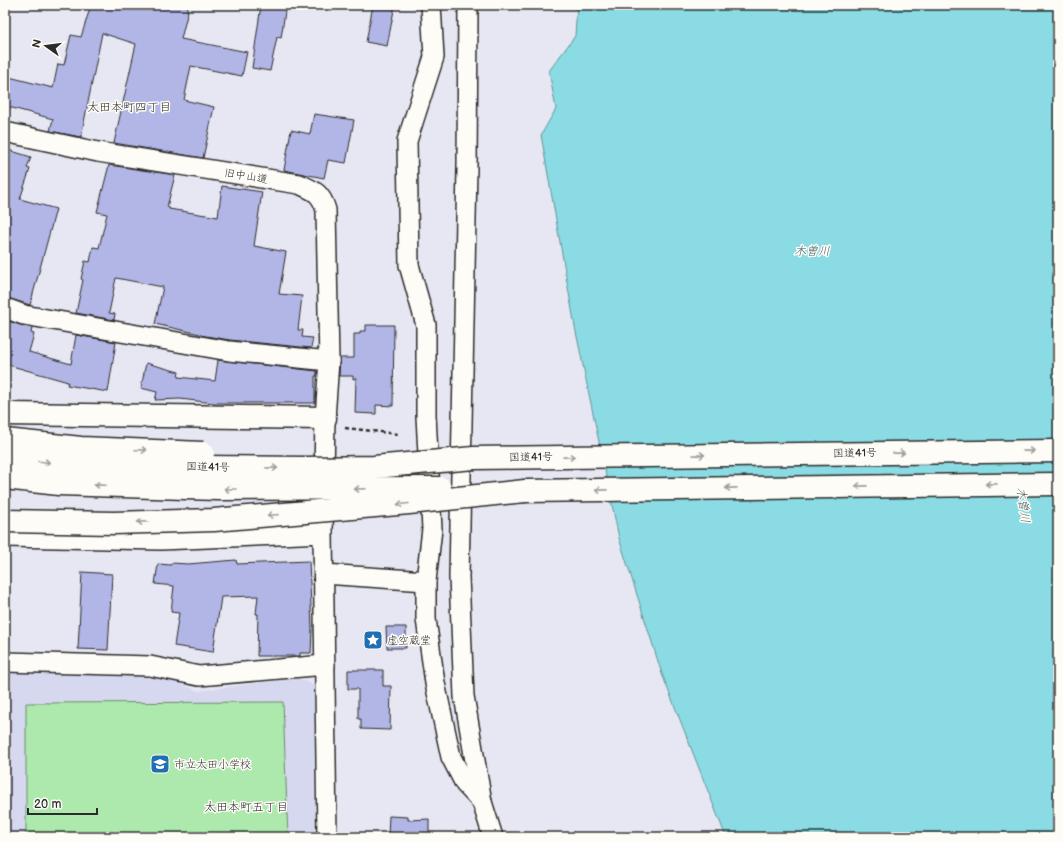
<svg xmlns="http://www.w3.org/2000/svg" width="1063" height="842" font-family="'Balsamiq Sans','Klee One',sans-serif">
  <style>
    .built { fill: #d6d8ef }
    .green { fill: #ade8ad; stroke: #6c8a6c }
    .water { fill: #8adbe3; stroke: #649599 }
    .building { fill: #b2b6e7; stroke: #2b2b2b }
    .lines { fill: none; stroke-linecap: round; stroke-linejoin: round }
    .minor-casing { stroke: #2b2b2b; stroke-width: 22 }
    .tertiary-casing { stroke: #2b2b2b; stroke-width: 25 }
    .trunk-casing { stroke: #2b2b2b; stroke-width: 25 }
    .path { stroke: #2b2b2b; stroke-width: 2.5; stroke-dasharray: 4 3; stroke-linecap: butt }
    .minor { stroke: #fdfcf7; stroke-width: 19 }
    .tertiary { stroke: #fdfcf7; stroke-width: 22 }
    .trunk { stroke: #fdfcf7; stroke-width: 22 }
    .trunk-bridge-casing { stroke: #2b2b2b; stroke-width: 25; stroke-linecap: butt }
    .trunk-bridge { stroke: #fdfcf7; stroke-width: 22 }
    .oneway { stroke: #9e9e9b }
    .labels { text-anchor: middle; dominant-baseline: central; stroke-width: 3; stroke-linejoin: round; paint-order: stroke }
    .street-label { font-size: 11px; fill: #2b2b2b; stroke: #fdfcf7 }
    .poi-label { font-size: 11px; fill: #2b2b2b; stroke: #fdfcf7; text-anchor: start }
    .neighbourhood-label { font-size: 12px; fill: #2b2b2b; stroke: #fdfcf7 }
    .water-label { font-size: 12px; font-style: italic; fill: #486062; stroke: #fdfcf7 }
  </style>
  <rect width="100%" height="100%" fill="#e6e7f2"/>
  <filter id="ink" filterUnits="userSpaceOnUse"><feTurbulence type="fractalNoise" baseFrequency=".025" numOctaves="2"/><feDisplacementMap in="SourceGraphic" scale="8" xChannelSelector="R" yChannelSelector="G"/><feConvolveMatrix kernelMatrix="1 2 1 2 8 2 1 2 1" color-interpolation-filters="sRGB"/></filter>
  <g filter="url(#ink)">
    <!-- built -->
    <path class="built" d="M5,670L160,675L198,691L297,678L314,685L315,837H5Z"/>
    <!-- green -->
    <path class="green" d="M283,702L288,837H26V703Z"/>
    <!-- water -->
    <path class="water" d="M577,5H1058V837H726L662,674L619,538L575,327L541,135L556,109L549,71L575,36Z"/>
    <!-- building -->
    <g class="building">
      <path d="M91,5H188L187,11H188L181,39L247,52L242,76L191,66L184,100L214,107L203,158L114,143L136,44L102,33L81,137L50,131L53,119L5,106V76L53,88L58,64L64,65L71,35L81,37Z"/>
      <path d="M261,5H286L281,38L277,37L270,71L252,68Z"/>
      <path d="M373,5H395L387,46L366,42Z"/>
      <path d="M314,114L354,120L346,163L328,160L324,178L284,170L291,130L310,134Z"/>
      <path d="M5,149L31,157L27,168L30,169L20,199L56,209L30,305L5,297Z"/>
      <path d="M109,165L175,175L167,207H169V209L218,217L222,186L262,192L254,246L286,252L279,294L302,296L298,330H303L302,337L313,338L311,348L230,340L200,335V334L155,324L163,287L116,278L109,313L115,314L114,320L76,313L83,280L81,279L85,261L90,262L93,247L99,248L107,214L97,212Z"/>
      <path d="M5,320L20,325L32,328L31,333L34,334L29,352L71,364L76,335L116,342L108,392L67,385L68,382L5,364Z"/>
      <path d="M366,325H394L393,406L376,405V414L355,413L356,378L353,379V376H339L340,358H354V334H360V331H366Z"/>
      <path d="M218,360L317,371V376H315V403H214L180,399L155,400L157,392L141,388L146,363L179,372L178,377L215,381Z"/>
      <path d="M236,560L237,564L309,561L312,629L311,653H300V656H257L258,614H256L258,596L221,597L213,652L174,646L179,613L171,612L174,586L155,584L158,564L171,565V563L188,564Z"/>
      <path d="M82,572L112,574L108,650L78,649Z"/>
      <path d="M386,627H406V648H387Z"/>
      <path d="M348,670H383V686H391L390,730L361,729V719H358V689H348Z"/>
      <path d="M389,816L408,817V820L429,819V837H392L388,836Z"/>
    </g>
    <g class="lines">
      <defs>
        <g id="minor">
          <path d="M431,5L434,57L407,141L409,265L426,325V416L432,529L426,581V619L435,683L451,757L465,784L482,802"/>
          <path d="M468,5L467,168L459,577L464,696L482,802L493,837"/>
          <path d="M5,132L98,152L299,184C315,191 321,193 326,210L329,361L325,418L323,533L327,837"/>
          <path d="M5,308L24,315L229,351L329,361"/>
          <path d="M5,537L161,540L323,533"/>
          <path d="M324,574L426,581"/>
          <path d="M5,662L150,666L199,676L325,665"/>
        </g>
        <path id="tertiary" d="M5,414L325,418"/>
        <g id="trunk">
          <path d="M474,458L1058,451"/>
          <path d="M525,491L1058,484"/>
        </g>
      </defs>
      <!-- minor casing -->
      <use href="#minor" class="minor-casing"/>
      <!-- tertiary casing -->
      <use href="#tertiary" class="tertiary-casing"/>
      <!-- trunk casing -->
      <use href="#trunk" class="trunk-casing"/>
      <!-- path -->
      <path class="path" d="M345,428L398,434"/>
      <!-- minor -->
      <use href="#minor" class="minor"/>
      <!-- tertiary -->
      <use href="#tertiary" class="tertiary"/>
      <!-- trunk -->
      <use href="#trunk" class="trunk"/>
      <defs>
        <g id="trunk-bridge">
          <path d="M5,440L81,448L203,453"/>
          <path d="M5,458L79,466L308,468L374,467L474,458"/>
          <path d="M5,478L59,484L218,489L440,488"/>
          <path d="M5,521L114,523L214,520L409,503L525,491"/>
        </g>
      </defs>
      <!-- trunk-bridge casing -->
      <use href="#trunk-bridge" class="trunk-bridge-casing"/>
      <!-- trunk-bridge -->
      <use href="#trunk-bridge" class="trunk-bridge"/>
    </g>
    <!-- one-way arrows -->
    <defs><path id="oneway-shaft" d="M-6 0H5M1.5-3L5.5 0L1.5 3" fill="none" stroke-width="1.6" stroke-linecap="round" stroke-linejoin="round"/></defs>
    <g class="oneway">
      <use href="#oneway-shaft" transform="translate(141 450) rotate(2)"/>
      <use href="#oneway-shaft" transform="translate(1029 451) rotate(-1)"/>
      <use href="#oneway-shaft" transform="translate(899 453) rotate(-1)"/>
      <use href="#oneway-shaft" transform="translate(699 455) rotate(-1)"/>
      <use href="#oneway-shaft" transform="translate(569 457) rotate(-1)"/>
      <use href="#oneway-shaft" transform="translate(44 462) rotate(6)"/>
      <use href="#oneway-shaft" transform="translate(272 468) rotate(1)"/>
      <use href="#oneway-shaft" transform="translate(991 484) rotate(179)"/>
      <use href="#oneway-shaft" transform="translate(100 485) rotate(-178)"/>
      <use href="#oneway-shaft" transform="translate(861 486) rotate(179)"/>
      <use href="#oneway-shaft" transform="translate(731 488) rotate(179)"/>
      <use href="#oneway-shaft" transform="translate(230 489) rotate(-180)"/>
      <use href="#oneway-shaft" transform="translate(360 489) rotate(178)"/>
      <use href="#oneway-shaft" transform="translate(601 490) rotate(179)"/>
      <use href="#oneway-shaft" transform="translate(403 504) rotate(175)"/>
      <use href="#oneway-shaft" transform="translate(273 515) rotate(175)"/>
      <use href="#oneway-shaft" transform="translate(143 522) rotate(178)"/>
    </g>
  </g>
  <!-- icons -->
  <defs>
    <symbol id="sight-square" viewBox="-11 -11 22 22"><rect x="-9" y="-9" width="18" height="18" rx="4" fill="#1f6fb2" stroke="#fdfcf7"/><path d="M0-6L1.8-2.2L6-1.7L2.9 1.2L3.7 5.4L0 3.3L-3.7 5.4L-2.9 1.2L-6-1.7L-1.8-2.2Z" fill="#fff"/></symbol>
    <symbol id="school-square" viewBox="-11 -11 22 22"><rect x="-9" y="-9" width="18" height="18" rx="4" fill="#1f6fb2" stroke="#fdfcf7"/><path d="M0-5L7-2L0 1L-7-2ZM-4 1L0 2.5L4 1V4Q0 6-4 4Z" fill="#fff"/></symbol>
  </defs>
  <g fill-rule="evenodd">
    <use href="#sight-square" x="362" y="629" width="22" height="22"/>
    <use href="#school-square" x="149" y="753" width="22" height="22"/>
  </g>
  <g class="labels">
    <!-- street labels -->
    <g class="street-label">
      <text transform="translate(246 176) rotate(9)">旧中山道</text>
      <text transform="translate(855 453) rotate(-1)">国道41号</text>
      <text transform="translate(531 457) rotate(-1)">国道41号</text>
      <text transform="translate(208 467) rotate(1)">国道41号</text>
    </g>
    <!-- poi labels -->
    <g class="poi-label">
      <text x="387" y="640">虚空蔵堂</text>
      <text x="174" y="764">市立太田小学校</text>
    </g>
    <!-- neighbourhood labels -->
    <g class="neighbourhood-label">
      <text x="129" y="107">太田本町四丁目</text>
      <text x="246" y="807">太田本町五丁目</text>
    </g>
    <!-- water labels -->
    <g class="water-label">
      <text x="812" y="251">木曽川</text>
      <text transform="translate(1023 505) rotate(82)">木曽川</text>
    </g>
  </g>
  <!-- margin -->
  <rect width="1063" height="842" fill="none" stroke="#fdfcf7" stroke-width="20"/>
  <rect x="10" y="10" width="1043" height="822" fill="none" stroke="#2b2b2b" stroke-width="1.5" filter="url(#ink)"/>
  <!-- north arrow -->
  <g transform="translate(46 46) rotate(284)" stroke="#fdfcf7" stroke-width="3" paint-order="stroke">
  <path d="M0-3L7 15L0 10L-7 15Z" fill="#2b2b2b"/>
  <text y="-6" font-size="11" font-weight="bold" text-anchor="middle" fill="#2b2b2b">N</text>
  </g>
  <!-- scale -->
  <path d="M28 808v6h69v-6" fill="none" stroke="#2b2b2b" stroke-width="2"/>
  <text x="34" y="808" font-size="12" fill="#2b2b2b" stroke="#fdfcf7" stroke-width="3" paint-order="stroke">20 m</text>
</svg>
